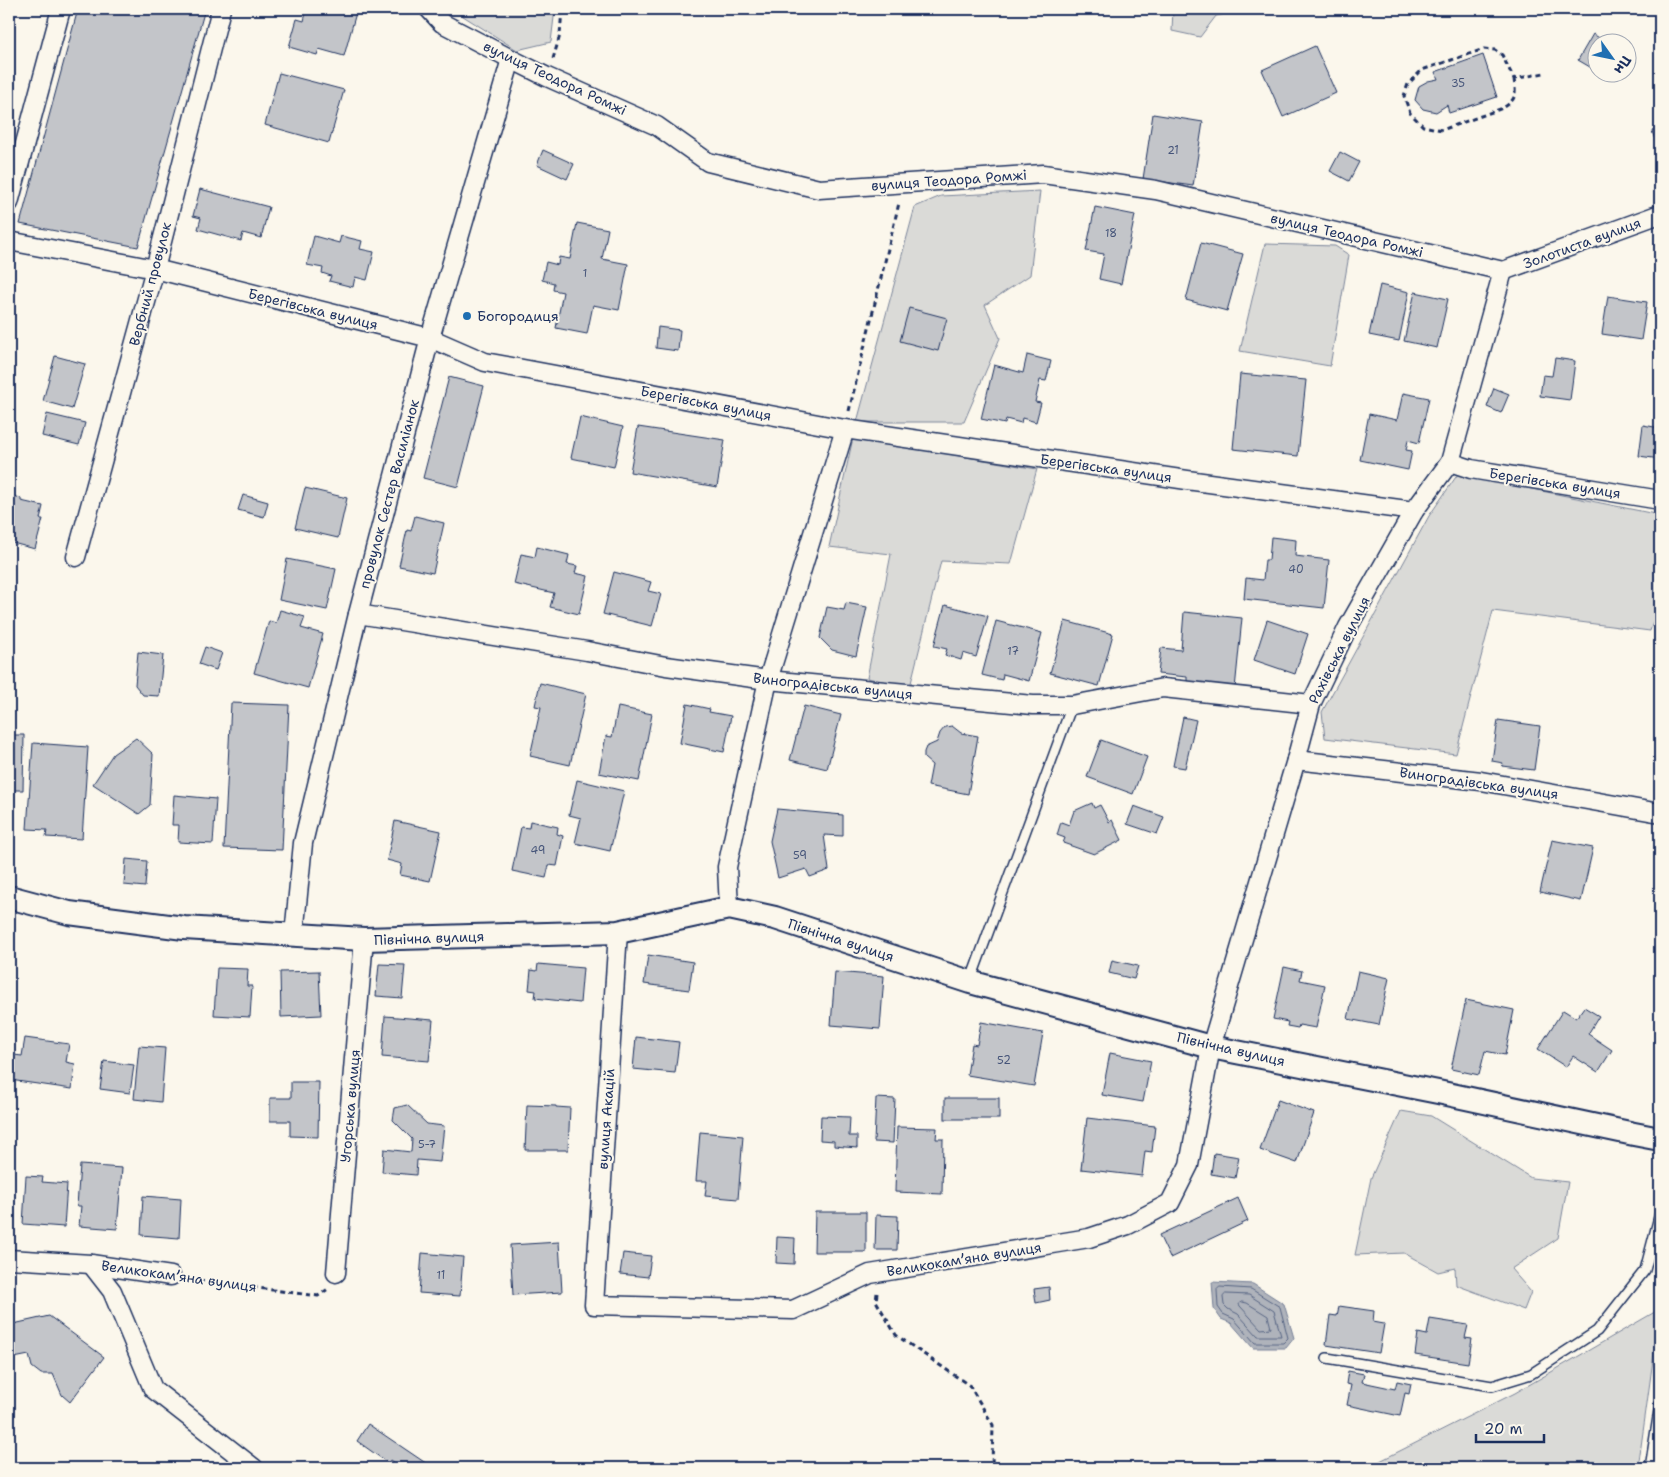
<svg xmlns="http://www.w3.org/2000/svg" width="1669" height="1477" font-family="'Shantell Sans',sans-serif">
  <style>
    .green { fill: #dadad7; stroke: #7a849a }
    .water { fill: #afb3bb; stroke: #747e96 }
    .lines { fill: none; stroke-linecap: round; stroke-linejoin: round }
    .shore { stroke: #566483; stroke-width: 1 }
    .building { fill: #c3c5c9; stroke: #1b2f5e }
    .service-casing { stroke: #1b2f5e; stroke-width: 12 }
    .minor-casing { stroke: #1b2f5e; stroke-width: 21 }
    .tertiary-casing { stroke: #1b2f5e; stroke-width: 26 }
    .path { stroke: #1b2f5e; stroke-width: 3; stroke-dasharray: 5 4; stroke-linecap: butt }
    .service { stroke: #fbf7ec; stroke-width: 9 }
    .minor { stroke: #fbf7ec; stroke-width: 18 }
    .tertiary { stroke: #fbf7ec; stroke-width: 22 }
    .poi-dot { fill: #1f6fb2; stroke: #fbf7ec; stroke-width: 2 }
    .labels { text-anchor: middle; dominant-baseline: central; stroke-width: 4; stroke-linejoin: round; paint-order: stroke }
    .number-label { font-size: 11px; fill: #455479 }
    .street-label { font-size: 14px; fill: #1b2f5e; stroke: #fbf7ec }
    .poi-label { font-size: 14px; fill: #1b2f5e; stroke: #fbf7ec; text-anchor: start }
  </style>
  <rect width="100%" height="100%" fill="#fbf7ec"/>
  <filter id="ink" filterUnits="userSpaceOnUse"><feTurbulence type="fractalNoise" baseFrequency=".02" numOctaves="2"/><feDisplacementMap in="SourceGraphic" scale="10" xChannelSelector="R" yChannelSelector="G"/><feConvolveMatrix kernelMatrix="1 2 1 2 8 2 1 2 1" color-interpolation-filters="sRGB"/></filter>
  <g filter="url(#ink)">
    <!-- green -->
    <g class="green">
      <path d="M452,9H555L551,42L517,50Z"/>
      <path d="M1173,9H1250L1216,16L1200,37L1172,31Z"/>
      <path d="M1040,191L1030,275L985,305L1000,338L964,422H857L915,207L941,196Z"/>
      <path d="M1265,244L1335,246L1349,255L1330,366L1240,351Z"/>
      <path d="M853,438L1037,469L1011,564L941,561L910,687L867,678L891,554L829,547Z"/>
      <path d="M1458,474L1660,515V602L1650,631L1493,611L1456,754L1325,738L1322,712L1429,516Z"/>
      <path d="M1401,1111L1431,1116L1531,1178L1568,1182L1558,1238L1511,1269L1531,1292L1524,1310L1456,1285L1455,1268L1438,1272L1404,1253L1355,1255L1371,1178Z"/>
      <path d="M1660,1309L1638,1468H1366L1515,1393Z"/>
    </g>
    <!-- water -->
    <path class="water" d="M1212,1282L1253,1284L1284,1304L1294,1338L1286,1348H1253L1231,1323L1221,1319L1214,1309Z"/>
    <g class="lines">
      <!-- shore -->
      <g class="shore">
        <path d="M1220,1287L1251,1289L1280,1307L1288,1338L1283,1343H1255L1234,1319L1223,1314L1218,1307L1217,1290Z"/>
        <path d="M1226,1294L1249,1295L1274,1311L1281,1336H1258L1238,1314L1228,1309L1224,1305L1223,1297Z"/>
        <path d="M1242,1302L1247,1303L1268,1316L1271,1328L1261,1329L1240,1306L1239,1304Z"/>
      </g>
    </g>
    <!-- building -->
    <g class="building">
      <path d="M78,9H205L138,247L20,224Z"/>
      <path d="M307,9H357L344,56L319,49L317,55L289,47L297,19L304,21Z"/>
      <path d="M1593,34L1604,41L1603,42H1596V55L1590,67L1578,60Z"/>
      <path d="M1315,46L1336,93L1283,117L1262,70Z"/>
      <path d="M1483,55L1497,97L1449,113L1447,105L1436,112L1423,109L1415,100L1419,86L1428,81L1438,79L1435,72Z"/>
      <path d="M279,73L344,90L329,143L265,125Z"/>
      <path d="M1153,114L1203,122L1193,186L1143,179Z"/>
      <path d="M1660,128V155L1652,131Z"/>
      <path d="M543,150L574,164L567,179L537,165Z"/>
      <path d="M1340,152L1359,162L1349,181L1330,171Z"/>
      <path d="M200,189L269,207L261,238L243,233L241,241L198,229L201,218L193,216Z"/>
      <path d="M1095,207L1135,215L1121,284L1099,279L1104,254L1086,251Z"/>
      <path d="M577,223L608,229L602,259L628,264L619,310L593,305L587,334L556,328L563,292L553,290L554,283L542,280L546,262L558,265L559,257L570,259Z"/>
      <path d="M314,236L339,243L341,236L362,241L360,249L374,252L367,280L355,277L353,287L329,281L331,276L322,273L323,268L307,265Z"/>
      <path d="M1201,243L1243,254L1227,311L1186,300Z"/>
      <path d="M1380,285L1409,292L1399,341L1369,335Z"/>
      <path d="M1415,292L1448,299L1437,348L1404,341Z"/>
      <path d="M1608,296L1647,302L1641,340L1602,334Z"/>
      <path d="M909,308L947,318L938,351L900,341Z"/>
      <path d="M658,327L680,330L678,351L656,348Z"/>
      <path d="M1027,355L1051,361L1046,381L1040,380L1035,402L1041,403L1036,422L1022,418L1021,423L1006,419L1005,424L981,419L994,365L1023,373Z"/>
      <path d="M55,356L85,364L72,409L43,401Z"/>
      <path d="M1555,358L1575,361L1570,400L1540,396L1543,375L1552,376Z"/>
      <path d="M1240,374L1306,380L1298,456L1233,449Z"/>
      <path d="M449,377L484,386L458,487L423,478Z"/>
      <path d="M1494,388L1509,394L1501,413L1487,407Z"/>
      <path d="M1403,393L1429,398L1419,443L1408,440L1406,450L1412,451L1408,470L1360,460L1369,414L1397,420Z"/>
      <path d="M47,414L85,423L79,445L42,436Z"/>
      <path d="M580,417L623,427L614,467L571,458Z"/>
      <path d="M1643,425L1660,428V459L1639,456Z"/>
      <path d="M638,427L725,440L717,487L630,472Z"/>
      <path d="M305,488L347,498L338,538L295,528Z"/>
      <path d="M9,495L21,498V501L43,506L40,519H43L35,549L9,542Z"/>
      <path d="M243,495L268,502L264,517L238,510Z"/>
      <path d="M415,516L444,523L433,573L399,566L407,530L411,531Z"/>
      <path d="M1271,537L1296,540L1295,556L1329,560L1324,608L1244,599L1246,578L1263,580L1265,560H1269Z"/>
      <path d="M537,547L569,555L567,564L577,566L575,573L588,576L579,614L550,607L554,593L514,584L521,554L535,557Z"/>
      <path d="M287,559L336,569L327,610L279,600Z"/>
      <path d="M614,572L651,582L648,591L661,594L652,626L603,614Z"/>
      <path d="M846,603L867,607L856,656L832,650L820,638L827,607L844,610Z"/>
      <path d="M945,605L988,616L976,657L963,653L961,660L945,655L947,649L934,646Z"/>
      <path d="M280,610L305,617L301,628L323,634L308,688L254,673L269,621L276,623Z"/>
      <path d="M1184,612L1242,618L1235,689L1187,685V677L1158,674L1161,648L1181,650Z"/>
      <path d="M1267,620L1308,634L1295,674L1254,660Z"/>
      <path d="M996,621L1042,633L1029,681L1003,674L1002,680L982,675Z"/>
      <path d="M1065,621L1113,634L1099,686L1050,673Z"/>
      <path d="M205,647L222,653L216,670L199,664Z"/>
      <path d="M138,652L163,655L159,696L143,695L135,685Z"/>
      <path d="M540,683L586,694L570,765L530,756L541,707L535,706Z"/>
      <path d="M231,703L289,705L282,850L224,848Z"/>
      <path d="M687,704L710,709L709,712L731,716L724,752L680,743Z"/>
      <path d="M804,706L841,715L827,769L790,760Z"/>
      <path d="M618,707L652,714L639,781L599,773L606,736L612,737Z"/>
      <path d="M1183,717L1196,720L1185,768L1173,766Z"/>
      <path d="M1498,720L1540,726L1534,770L1502,766L1503,763L1492,761Z"/>
      <path d="M952,726L961,733L978,736L968,794L928,786L932,765L924,758V752L926,747L937,742L940,733L945,727Z"/>
      <path d="M9,735H24L23,790H9Z"/>
      <path d="M136,738L153,754L150,805L139,814L93,784L113,754Z"/>
      <path d="M1101,740L1147,757L1133,794L1087,777Z"/>
      <path d="M33,743L88,747L82,839L46,837L47,830L27,829Z"/>
      <path d="M577,780L624,791L610,851L575,843L581,818L569,815Z"/>
      <path d="M174,795L216,799L213,844L178,842L179,825H172Z"/>
      <path d="M1092,803L1094,808L1100,805L1109,822L1112,820L1122,840L1094,854L1063,843L1065,838L1057,835L1061,822L1069,825L1074,811Z"/>
      <path d="M1134,806L1164,817L1157,834L1127,824Z"/>
      <path d="M777,809L843,815V836L824,835L829,870L810,877L806,869L778,878L770,841Z"/>
      <path d="M395,821L441,831L430,881L400,875L402,864L387,860Z"/>
      <path d="M530,821L558,827L557,834L563,836L557,866L549,865L546,878L512,871L521,827L529,828Z"/>
      <path d="M1552,840L1593,848L1581,901L1540,892Z"/>
      <path d="M126,859L147,861L145,887L124,885Z"/>
      <path d="M648,955L693,962L689,990L644,984Z"/>
      <path d="M1112,960L1138,966L1134,979L1109,973Z"/>
      <path d="M379,964L405,965L402,998L376,996Z"/>
      <path d="M538,964L583,968L580,1003L535,998L536,991L529,990L531,970L537,971Z"/>
      <path d="M1284,967L1302,971L1300,980L1325,985L1316,1028L1299,1025L1298,1028L1287,1026L1288,1022L1273,1019Z"/>
      <path d="M217,968L248,969L247,986H252L250,1017L214,1015Z"/>
      <path d="M319,971L321,1015L281,1017L280,972Z"/>
      <path d="M1358,971L1389,978L1379,1025L1348,1019Z"/>
      <path d="M835,972L884,976L880,1029L831,1025Z"/>
      <path d="M1466,1000L1514,1010L1505,1055L1485,1051L1479,1075L1451,1069Z"/>
      <path d="M1584,1007L1599,1016L1588,1034L1612,1050L1598,1072L1573,1056L1566,1067L1538,1049L1563,1010L1576,1018Z"/>
      <path d="M385,1016L433,1020L429,1061L382,1057Z"/>
      <path d="M981,1022L1043,1033L1034,1086L967,1075L972,1044L977,1045Z"/>
      <path d="M636,1037L679,1042L675,1073L633,1069Z"/>
      <path d="M25,1038L69,1044L66,1062L75,1064L72,1089L10,1080L14,1055L22,1056Z"/>
      <path d="M139,1046L165,1048L161,1102L134,1099Z"/>
      <path d="M1110,1053L1151,1061L1143,1102L1102,1095Z"/>
      <path d="M104,1061L134,1065L130,1093L100,1089Z"/>
      <path d="M291,1082H319L318,1137L290,1136V1121H270V1098H291Z"/>
      <path d="M876,1098L895,1099L893,1143L874,1142Z"/>
      <rect x="945" y="1098" width="54" height="21"/>
      <path d="M1278,1100L1314,1113L1297,1163L1260,1150Z"/>
      <path d="M407,1105L427,1124L444,1126L440,1162L417,1160L416,1175L382,1172L384,1149L411,1152L412,1139L393,1120L395,1108Z"/>
      <path d="M527,1105L556,1106V1107L570,1108L568,1150H525Z"/>
      <path d="M821,1116L850,1117L849,1136H857V1148L834,1146V1141L820,1140Z"/>
      <path d="M1087,1118L1155,1126L1152,1152L1145,1151L1142,1176L1081,1169Z"/>
      <path d="M897,1127L937,1128L936,1139H943L942,1194L895,1192Z"/>
      <path d="M700,1132L743,1136L738,1199L705,1196L707,1181H696Z"/>
      <path d="M1214,1153L1239,1157L1235,1178L1211,1174Z"/>
      <path d="M80,1165L122,1168L117,1229L79,1226L81,1206H77Z"/>
      <path d="M26,1176L43,1177L42,1182L67,1184L64,1227L23,1224Z"/>
      <path d="M143,1196L181,1199L179,1238L141,1235Z"/>
      <path d="M1238,1198L1248,1221L1170,1258L1159,1235Z"/>
      <path d="M815,1212H866V1252H814Z"/>
      <path d="M876,1215L898,1216L897,1250H875Z"/>
      <path d="M777,1237L795,1238L794,1264L776,1263Z"/>
      <path d="M559,1242L562,1292L513,1295L510,1245Z"/>
      <path d="M422,1253L463,1257L460,1296L419,1293Z"/>
      <path d="M623,1253L651,1256L648,1277L620,1274Z"/>
      <path d="M1049,1287L1050,1300L1036,1303L1034,1289Z"/>
      <path d="M1339,1306L1374,1311L1373,1322L1384,1324L1379,1353L1326,1345L1330,1315L1337,1316Z"/>
      <path d="M49,1316L104,1357L70,1402L62,1395L53,1374H41L32,1367L29,1355L9,1359V1325Z"/>
      <path d="M1430,1319L1468,1325L1465,1338L1472,1339L1468,1363L1415,1355L1418,1333L1427,1335Z"/>
      <path d="M1348,1371L1364,1374L1362,1382L1395,1389L1397,1381L1411,1384L1409,1394L1405,1393L1400,1416L1347,1405L1351,1385L1346,1384Z"/>
      <path d="M368,1424L433,1468H401L390,1460L388,1463L357,1441Z"/>
    </g>
    <g class="lines">
      <defs>
        <g id="service">
          <path d="M970,982L1072,705"/>
          <path d="M1327,1358L1492,1386L1531,1374L1597,1331L1645,1270L1660,1213"/>
          <path d="M1650,1468L1660,1404"/>
        </g>
        <g id="minor">
          <path d="M429,9L442,23L511,59L547,77L657,126L708,162L819,189L1043,174L1156,190L1503,271"/>
          <path d="M9,203L61,9"/>
          <path d="M9,241L155,269L430,338L485,362L845,429L1187,480L1414,511"/>
          <path d="M1503,271L1660,214"/>
          <path d="M1450,462L1471,469L1660,500"/>
          <path d="M76,557L155,269L221,9"/>
          <path d="M358,614L587,651L666,666L768,680L1033,705H1072L1163,688L1311,704"/>
          <path d="M1296,760L1481,781L1660,813"/>
          <path d="M729,908L727,867L768,680L845,429"/>
          <path d="M618,932L594,1305L793,1310L870,1274L1089,1238L1128,1225L1170,1203L1189,1165L1211,1047L1296,760L1311,704L1348,627L1414,511L1450,462L1503,271"/>
          <path d="M294,935L303,843L358,614L430,338L511,59"/>
          <path d="M9,1259L91,1264L171,1276"/>
          <path d="M91,1264L112,1291L153,1389L254,1468"/>
          <path d="M336,1273L364,939"/>
        </g>
        <path id="tertiary" d="M9,897L69,913L184,928L364,939L618,932L729,908L775,918L970,982L1211,1047L1438,1092L1634,1134L1660,1139"/>
      </defs>
      <!-- service casing -->
      <use href="#service" class="service-casing"/>
      <!-- minor casing -->
      <use href="#minor" class="minor-casing"/>
      <!-- tertiary casing -->
      <use href="#tertiary" class="tertiary-casing"/>
      <!-- path -->
      <g class="path">
        <path d="M553,59L560,35L562,9"/>
        <path d="M1514,79C1516,94 1517,99 1503,108L1442,130L1423,126L1410,113L1404,96L1408,84L1422,70L1484,49L1495,50L1502,55L1514,79L1544,73"/>
        <path d="M849,411L899,203"/>
        <path d="M190,1279L318,1296L328,1289"/>
        <path d="M877,1293L876,1301L896,1335L970,1386L993,1425L992,1468"/>
      </g>
      <!-- service -->
      <use href="#service" class="service"/>
      <!-- minor -->
      <use href="#minor" class="minor"/>
      <!-- tertiary -->
      <use href="#tertiary" class="tertiary"/>
    </g>
  </g>
  <!-- markers -->
  <circle class="poi-dot" cx="467" cy="316" r="5"/>
  <g class="labels">
    <!-- number labels -->
    <g class="number-label">
      <text x="1458" y="83">35</text>
      <text x="1173" y="150">21</text>
      <text x="1111" y="233">18</text>
      <text x="585" y="273">1</text>
      <text x="1296" y="569">40</text>
      <text x="1013" y="651">17</text>
      <text x="538" y="850">49</text>
      <text x="800" y="855">59</text>
      <text x="1004" y="1060">52</text>
      <text x="427" y="1144">5-7</text>
      <text x="441" y="1275">11</text>
    </g>
    <!-- street labels -->
    <g class="street-label">
      <text transform="translate(555 78) rotate(25)">вулиця Теодора Ромжі</text>
      <text transform="translate(949 180) rotate(-4)">вулиця Теодора Ромжі</text>
      <text transform="translate(1347 235) rotate(13)">вулиця Теодора Ромжі</text>
      <text transform="translate(1582 243) rotate(-20)">Золотиста вулиця</text>
      <text transform="translate(150 284) rotate(-75)">Вербний провулок</text>
      <text transform="translate(313 309) rotate(14)">Берегівська вулиця</text>
      <text transform="translate(706 403) rotate(11)">Берегівська вулиця</text>
      <text transform="translate(1106 468) rotate(8)">Берегівська вулиця</text>
      <text transform="translate(1555 483) rotate(9)">Берегівська вулиця</text>
      <text transform="translate(389 494) rotate(-75)">провулок Сестер Василіанок</text>
      <text transform="translate(1339 650) rotate(-63)">Рахівська вулиця</text>
      <text transform="translate(833 686) rotate(6)">Виноградівська вулиця</text>
      <text transform="translate(1479 783) rotate(8)">Виноградівська вулиця</text>
      <text transform="translate(429 938) rotate(-2)">Північна вулиця</text>
      <text transform="translate(841 940) rotate(18)">Північна вулиця</text>
      <text transform="translate(1231 1049) rotate(13)">Північна вулиця</text>
      <text transform="translate(350 1106) rotate(-85)">Угорська вулиця</text>
      <text transform="translate(606 1119) rotate(-86)">вулиця Акацій</text>
      <text transform="translate(964 1259) rotate(-9)">Великокамʼяна вулиця</text>
      <text transform="translate(179 1276) rotate(8)">Великокамʼяна вулиця</text>
    </g>
    <!-- poi labels -->
    <g class="poi-label">
      <text x="477" y="316">Богородиця</text>
    </g>
  </g>
  <!-- margin -->
  <rect width="1669" height="1477" fill="none" stroke="#fbf7ec" stroke-width="30"/>
  <rect x="15" y="15" width="1639" height="1447" fill="none" stroke="#1b2f5e" stroke-width="2" filter="url(#ink)"/>
  <!-- north arrow -->
  <g transform="translate(1612 58) rotate(123)"><circle r="24" fill="#fbf7ec" stroke="#a1a7b3"/>
  <path d="M0-4L9 19L0 12L-9 19Z" fill="#1f6fb2"/>
  <text y="-8" font-size="14" font-weight="bold" text-anchor="middle" fill="#1b2f5e">Пн</text>
  </g>
  <!-- scale -->
  <path d="M1476 1434v8h68v-8" fill="none" stroke="#1b2f5e" stroke-width="2.5"/>
  <text x="1484" y="1434" font-size="15" fill="#1b2f5e" stroke="#fbf7ec" stroke-width="4" paint-order="stroke">20 m</text>
</svg>
